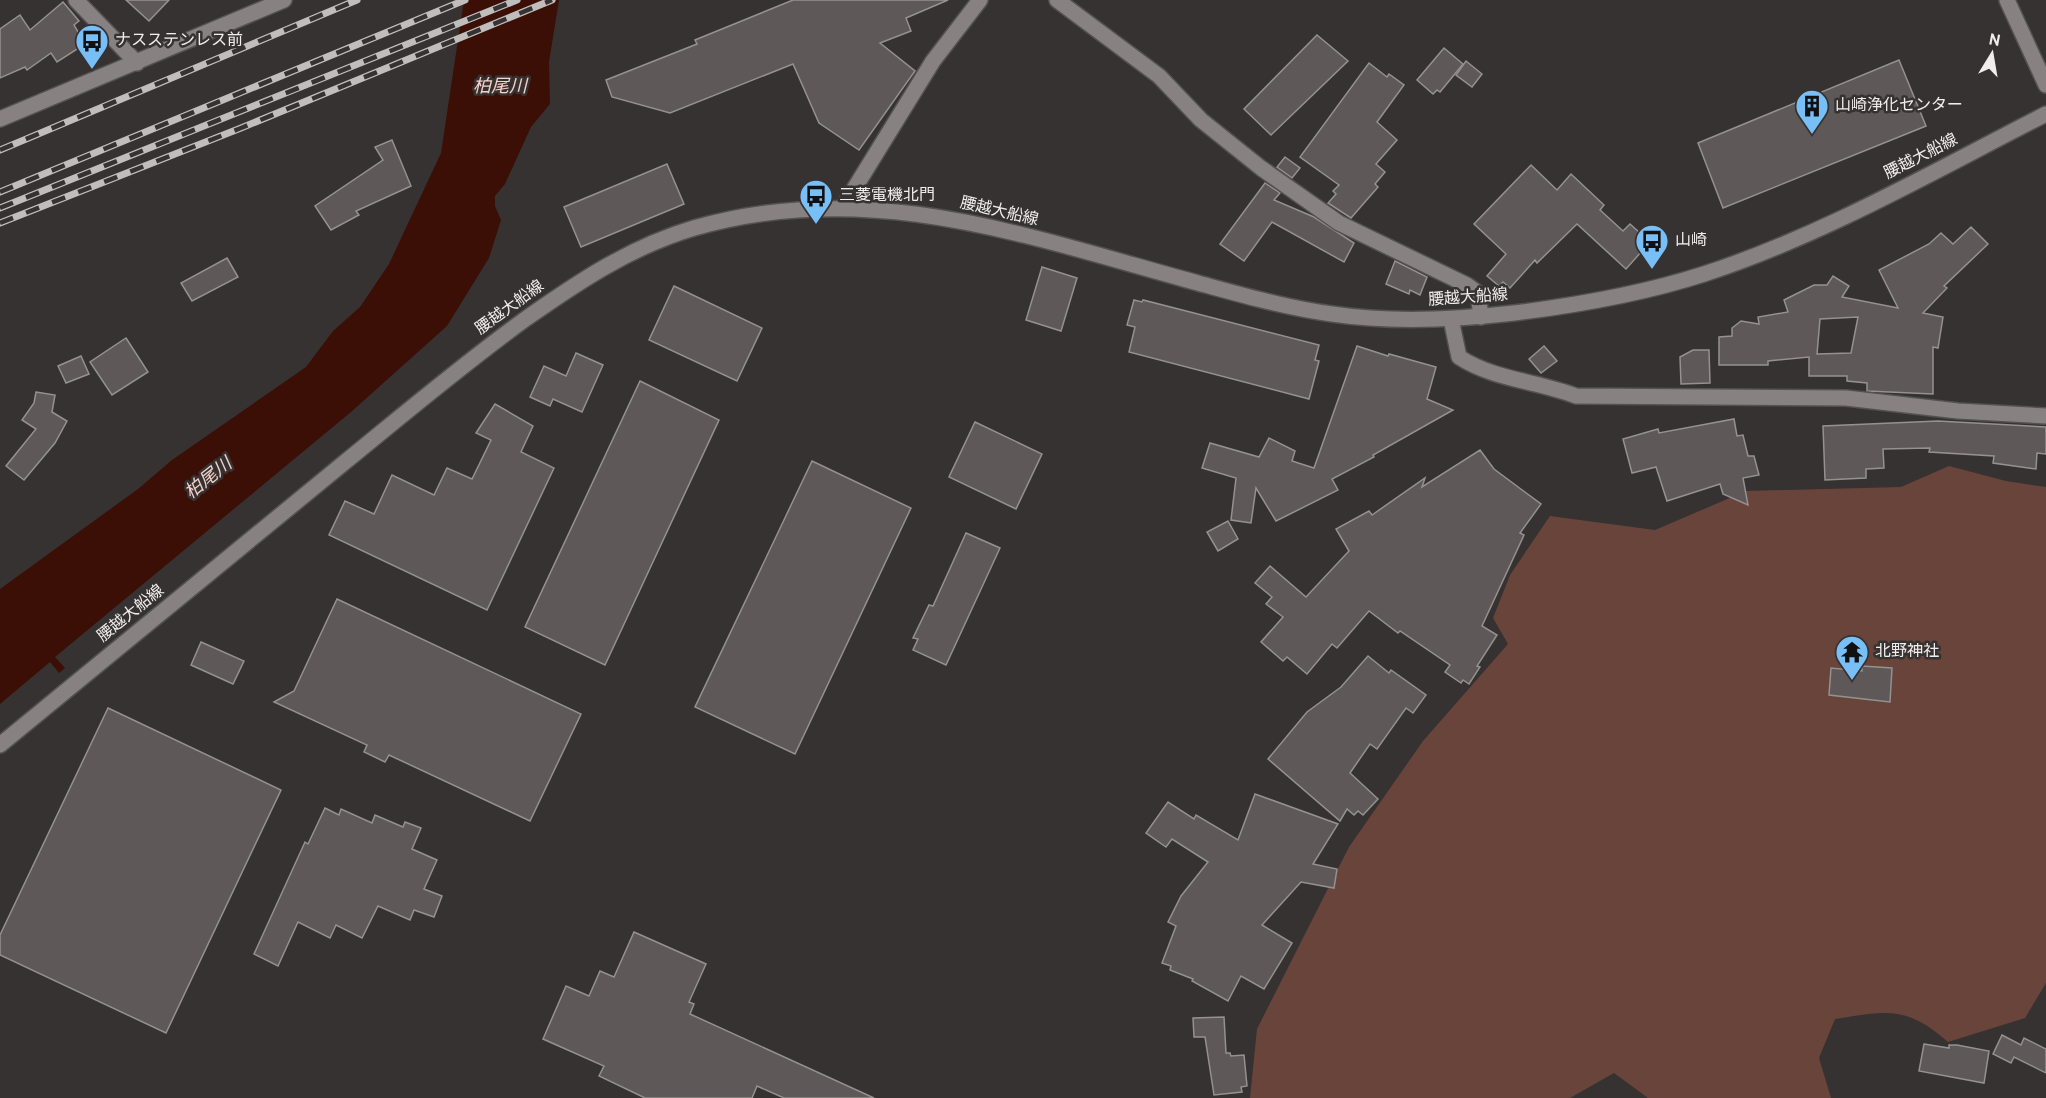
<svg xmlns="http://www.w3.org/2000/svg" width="2046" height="1098" font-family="Overpass,'Noto Sans JP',sans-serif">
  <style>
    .green { fill: #68443b }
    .water { fill: #3c0f06 }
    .building { fill: #5e5958; stroke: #95918f; stroke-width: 1.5; fill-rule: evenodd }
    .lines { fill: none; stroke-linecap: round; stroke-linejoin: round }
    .street-casing { stroke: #545150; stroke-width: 18 }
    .secondary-casing { stroke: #545150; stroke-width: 18 }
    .street { stroke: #878281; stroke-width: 15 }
    .secondary { stroke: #878281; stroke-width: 15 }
    .rail-casing { stroke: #c0bebd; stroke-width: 7 }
    .rail { stroke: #363231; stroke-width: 4.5; stroke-dasharray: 14; stroke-linecap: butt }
    .labels { text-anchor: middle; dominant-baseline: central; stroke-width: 5; stroke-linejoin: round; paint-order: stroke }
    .poi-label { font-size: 16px; fill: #f0eeed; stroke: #363231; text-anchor: start }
    .street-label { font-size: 16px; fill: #f0eeed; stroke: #363231 }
    .water-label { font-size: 18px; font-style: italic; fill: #f5d2ca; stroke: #363231 }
  </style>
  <rect width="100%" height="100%" fill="#363231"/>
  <!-- green -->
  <path class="green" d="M1949,466L2006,481L2046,487V983L2025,1018L1948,1042C1906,1005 1887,1011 1835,1019L1819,1058L1831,1098H1648L1614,1073L1570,1098H1250L1257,1029L1349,847L1423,741L1508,644L1493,618L1510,575L1550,516L1655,530L1746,491L1901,487Z"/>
  <!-- water -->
  <path class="water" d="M464,0H559L549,62L550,104L531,127L505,184L495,196V206L501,220L489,258L447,326L351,412L55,657L65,668L59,673L50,662L0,704V589L138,489L172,460L306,367L333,331L360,307L389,264L441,153Z"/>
  <!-- building -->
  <g class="building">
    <path d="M126,0H169L149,21Z"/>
    <path d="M793,0H948L906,18L911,31L880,43L915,71L859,150L819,123L793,64L670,113L612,97L606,80L697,44L695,40Z"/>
    <path d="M63,2L79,21L74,25L85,44L57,62L51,53L27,70L25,67L0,78V29L20,15L30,30Z"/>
    <path d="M1317,35L1348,61L1271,135L1244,109Z"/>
    <path d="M1444,48L1463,64L1440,92L1437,90L1433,94L1417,80Z"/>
    <path d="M1899,60L1926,126L1723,208L1698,143Z"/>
    <path d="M1466,61L1482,74L1472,87L1456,75Z"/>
    <path d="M1369,63L1387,77L1389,74L1404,85L1377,122L1397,140L1376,164L1385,172L1375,184L1378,187L1351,218L1328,203L1336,194L1333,191L1339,185L1300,157Z"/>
    <path d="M392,140L411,186L356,211L359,215L331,230L315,206L383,160L375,147Z"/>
    <path d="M1285,157L1300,168L1292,178L1277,167Z"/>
    <path d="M667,164L684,204L581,247L564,207Z"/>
    <path d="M1531,165L1557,190L1571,174L1604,205L1600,210L1623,231L1630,224L1650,242L1626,269L1577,224L1537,263L1535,260L1510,288L1503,282L1499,286L1487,276L1506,254L1474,224Z"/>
    <path d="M1265,183L1280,193L1274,200L1314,217L1354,243L1344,262L1272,222L1244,261L1220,244Z"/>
    <path d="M1971,227L1988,244L1944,286L1947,288L1923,313L1943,317L1938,348L1933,347V394L1867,391V383L1847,381V376H1809V357L1768,361V365H1719V337L1732,336V328L1741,321L1759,324L1758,317L1788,312L1784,300L1814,285H1827L1833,276L1849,286L1842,297L1898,308L1879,270L1929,244L1941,233L1953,244ZM1858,317L1851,353L1817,354L1820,319Z"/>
    <path d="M227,258L238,277L192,301L181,283Z"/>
    <path d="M1395,261L1427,277L1420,295L1410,290L1409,294L1386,284Z"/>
    <path d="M1042,267L1077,278L1061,331L1026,320Z"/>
    <path d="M674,286L762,328L737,381L649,340Z"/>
    <path d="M1134,300L1142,302L1143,300L1319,345L1315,360L1319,361L1309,399L1129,352L1135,327L1127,325Z"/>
    <path d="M126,338L148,372L112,395L90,362Z"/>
    <path d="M1357,346L1388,356L1389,354L1436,367L1427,399L1453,410L1373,455L1374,457L1332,479L1338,490L1276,521L1256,488L1251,523L1231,520L1236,478L1202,468L1210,443L1259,457L1269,438L1295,451L1292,461L1314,468Z"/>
    <path d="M1544,346L1557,361L1541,373L1529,359Z"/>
    <path d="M1693,350H1709L1710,383L1681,384L1680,357Z"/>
    <path d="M576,353L603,365L582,412L553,399L550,406L530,397L544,366L566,376Z"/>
    <path d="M81,356L89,374L66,383L58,366Z"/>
    <path d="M640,381L719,420L605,665L525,627Z"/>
    <path d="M36,392L55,395L52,412L67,421L55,443L24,480L6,466L36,429L22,420L34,403Z"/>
    <path d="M495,404L533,426L521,452L554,468L487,610L329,535L345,501L374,514L392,475L434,495L447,468L472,479L491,440L476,433Z"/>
    <path d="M1734,419L1737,436L1743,435L1748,456H1754L1759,475L1743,478L1748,505L1723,494L1720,484L1667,501L1656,467L1632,473L1623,439L1658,429L1659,433Z"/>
    <path d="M1938,421L2046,427V454L2037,453L2036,469L1993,463L1994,456L1929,452L1930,448L1883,449L1884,468L1866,469V478L1825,480L1823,426Z"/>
    <path d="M975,422L1042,454L1016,509L949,477Z"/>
    <path d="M1480,450L1494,469L1541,504L1520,533L1524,535L1482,626L1497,635L1477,666L1480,667L1469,684L1463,680L1461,683L1445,672L1450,665L1400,631L1398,633L1369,611L1337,648L1332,644L1307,674L1287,657L1283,661L1261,642L1283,617L1266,604L1272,597L1255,583L1270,566L1306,597L1349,551L1336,529L1369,511L1372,515L1425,478L1422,487Z"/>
    <path d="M812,461L911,508L795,754L695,707Z"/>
    <path d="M1228,521L1238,539L1218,551L1207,532Z"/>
    <path d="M966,533L1000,548L946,665L913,650L918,639L913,638L929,605L933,606Z"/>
    <path d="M337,599L581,714L530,821L389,755L385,762L364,752L367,745L274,702L294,691Z"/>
    <path d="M201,642L244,661L233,684L191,665Z"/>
    <path d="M1368,656L1389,673L1391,670L1426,695L1413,713L1406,708L1377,749L1370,744L1350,773L1378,799L1363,815L1358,811L1354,815L1347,809L1340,821L1268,759L1307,712L1341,687Z"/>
    <path d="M1862,666L1892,668L1890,702L1829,695L1831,668L1862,671Z"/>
    <path d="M108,708L281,790L166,1033L0,955V935Z"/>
    <path d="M1255,794L1338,824L1313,864L1337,869L1334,888L1301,882L1262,925L1292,943L1264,989L1241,976L1228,1001L1192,981L1193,979L1170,970L1171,966L1162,963L1176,926L1168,922L1181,896L1208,862L1172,839L1166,847L1146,833L1168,802L1194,819L1196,815L1238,840Z"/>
    <path d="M325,808L339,815L341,809L372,823L375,815L403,827L405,822L421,828L412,849L437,860L424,889L442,896L434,917L414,910L410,920L378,906L362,938L336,925L330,938L298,922L278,966L254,954L305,842L308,844Z"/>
    <path d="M634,932L706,964L689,1002L694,1004L690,1014L874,1098H784L757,1086L752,1098H645L599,1076L604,1066L543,1039L566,986L589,996L600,971L614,977Z"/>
    <path d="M1224,1017L1226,1053H1230L1231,1056L1244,1055L1247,1086L1241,1087L1242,1092L1214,1095L1205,1037H1194L1193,1018Z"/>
    <path d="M2002,1035L2021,1045L2024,1038L2046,1049V1073L2014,1057L2011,1063L1993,1054Z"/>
    <path d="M1924,1044L1949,1048V1045H1957L1989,1051L1984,1083L1919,1071Z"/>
  </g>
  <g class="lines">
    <defs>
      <g id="street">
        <path d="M76,0L137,63"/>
        <path d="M1057,0L1159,76L1201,120L1261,168L1339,223L1467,285L1478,293L1481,317"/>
        <path d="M843,207L933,61L980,0"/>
        <path d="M1451,319L1459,357C1494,380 1538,381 1576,396L1846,398L1958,411L2046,416"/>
      </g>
      <g id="secondary">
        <path d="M2007,0L2046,85"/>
        <path d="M0,119L284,0"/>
        <path d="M0,745C115,651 230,557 345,462C404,414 462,365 524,320C578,282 630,247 694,228C870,177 1029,237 1198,283C1242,295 1287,308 1332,314C1392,323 1453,320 1514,313C1579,305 1642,294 1704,274C1824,235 1934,171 2046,114"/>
      </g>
    </defs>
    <!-- street casing -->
    <use href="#street" class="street-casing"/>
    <!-- secondary casing -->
    <use href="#secondary" class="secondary-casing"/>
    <!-- street -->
    <use href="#street" class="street"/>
    <!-- secondary -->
    <use href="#secondary" class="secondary"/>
    <defs>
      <g id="rail">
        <path d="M0,150L357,0"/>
        <path d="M0,192L465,0"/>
        <path d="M0,208L517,0"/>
        <path d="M0,223L241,128L552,0"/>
      </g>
    </defs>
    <!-- rail casing -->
    <use href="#rail" class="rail-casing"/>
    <!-- rail -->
    <use href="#rail" class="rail"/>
  </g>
  <!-- icons -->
  <defs>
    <symbol id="bus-pin" viewBox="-11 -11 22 30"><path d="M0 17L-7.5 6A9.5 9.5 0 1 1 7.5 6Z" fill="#78bff8" stroke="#363231"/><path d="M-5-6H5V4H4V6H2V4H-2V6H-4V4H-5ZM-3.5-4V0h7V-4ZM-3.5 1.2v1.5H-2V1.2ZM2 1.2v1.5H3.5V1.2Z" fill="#111"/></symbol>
    <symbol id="building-pin" viewBox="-11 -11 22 30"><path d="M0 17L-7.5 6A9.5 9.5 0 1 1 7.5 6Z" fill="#78bff8" stroke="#363231"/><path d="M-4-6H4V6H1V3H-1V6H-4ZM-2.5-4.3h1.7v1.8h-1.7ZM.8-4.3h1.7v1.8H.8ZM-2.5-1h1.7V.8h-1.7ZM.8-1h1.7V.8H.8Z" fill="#111"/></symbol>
    <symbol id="temple-pin" viewBox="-11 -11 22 30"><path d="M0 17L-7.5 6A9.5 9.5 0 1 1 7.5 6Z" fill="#78bff8" stroke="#363231"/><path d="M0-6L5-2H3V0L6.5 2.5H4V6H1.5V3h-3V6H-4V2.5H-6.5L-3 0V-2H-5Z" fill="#111"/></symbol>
  </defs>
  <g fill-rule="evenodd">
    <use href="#bus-pin" x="73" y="22" width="38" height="52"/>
    <use href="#building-pin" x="1793" y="87" width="38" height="52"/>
    <use href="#bus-pin" x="797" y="177" width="38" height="52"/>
    <use href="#bus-pin" x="1633" y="222" width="38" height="52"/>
    <use href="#temple-pin" x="1833" y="633" width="38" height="52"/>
  </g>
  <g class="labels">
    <!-- poi labels -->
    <g class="poi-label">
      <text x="115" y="41">ナスステンレス前</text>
      <text x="1835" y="106">山崎浄化センター</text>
      <text x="839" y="196">三菱電機北門</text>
      <text x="1675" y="241">山崎</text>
      <text x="1875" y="652">北野神社</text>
    </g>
    <!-- street labels -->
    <g class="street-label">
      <text transform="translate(1921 157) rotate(-27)">腰越大船線</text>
      <text transform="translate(999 212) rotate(13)">腰越大船線</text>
      <text transform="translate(1468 298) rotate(-4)">腰越大船線</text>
      <text transform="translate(510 308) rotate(-36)">腰越大船線</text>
      <text transform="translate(131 614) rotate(-39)">腰越大船線</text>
    </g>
    <!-- water labels -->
    <g class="water-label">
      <text x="500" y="87">柏尾川</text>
      <text transform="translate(209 479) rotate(-38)">柏尾川</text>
    </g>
  </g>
  <!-- north arrow -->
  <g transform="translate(1992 54) rotate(11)" stroke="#363231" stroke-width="4.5" paint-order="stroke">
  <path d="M0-4.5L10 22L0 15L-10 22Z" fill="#f0eeed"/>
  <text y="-9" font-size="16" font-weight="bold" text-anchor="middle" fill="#f0eeed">N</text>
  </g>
</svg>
